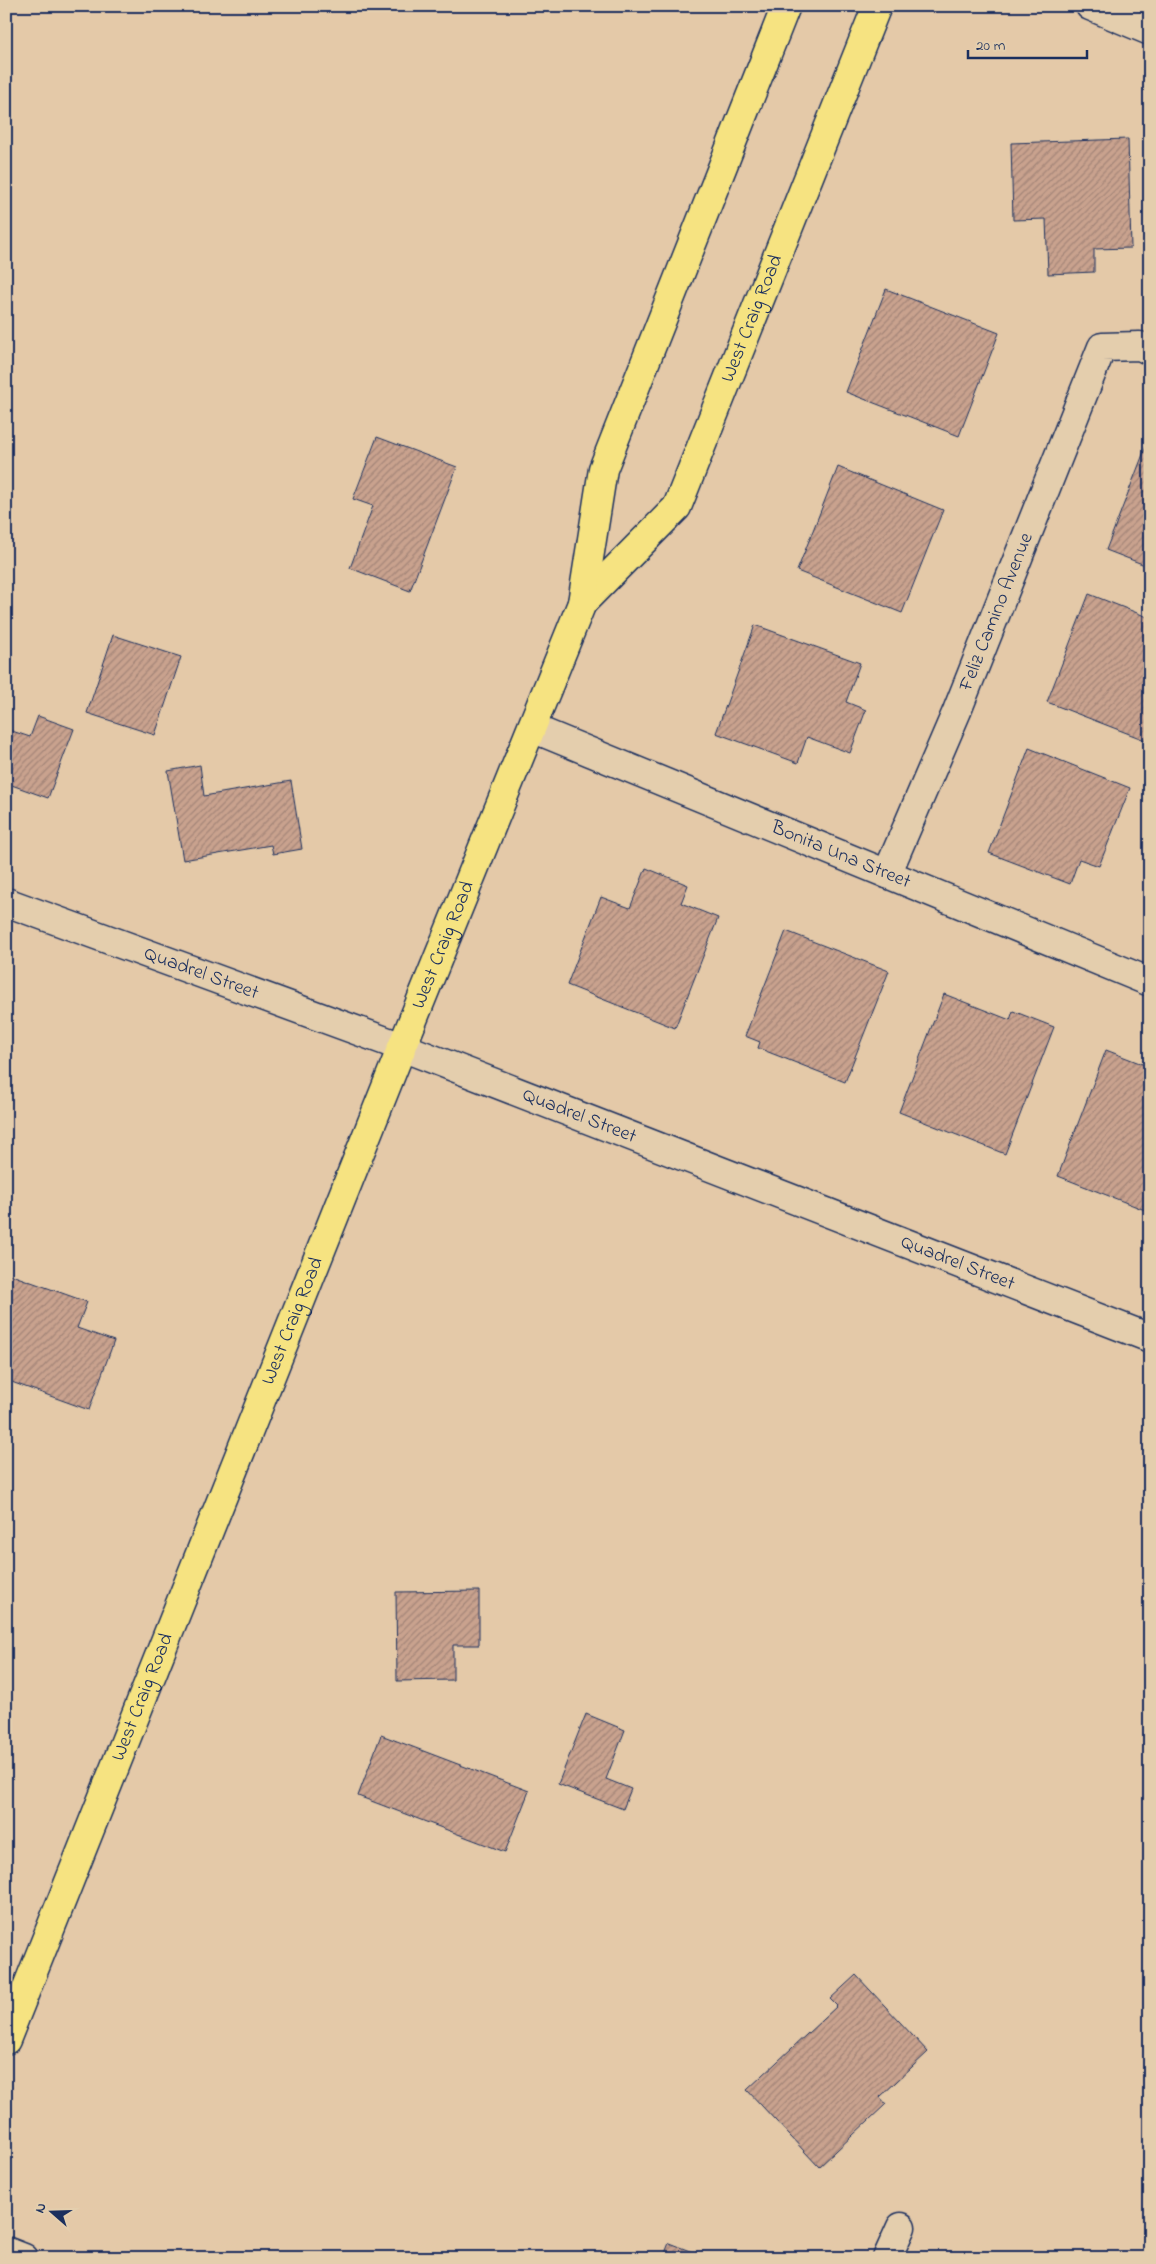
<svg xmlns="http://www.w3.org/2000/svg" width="1156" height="2264" font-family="'Indie Flower',sans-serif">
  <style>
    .building { fill: url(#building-hatch); stroke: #1b2f5e }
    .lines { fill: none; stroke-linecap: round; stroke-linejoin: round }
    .street-casing { stroke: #1b2f5e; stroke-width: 31 }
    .secondary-casing { stroke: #1b2f5e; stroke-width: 31 }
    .primary-casing { stroke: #1b2f5e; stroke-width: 31 }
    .street { stroke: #e4cead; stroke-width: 28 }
    .secondary { stroke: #e4cead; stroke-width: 28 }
    .primary { stroke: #f6e381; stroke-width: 28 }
    .labels { text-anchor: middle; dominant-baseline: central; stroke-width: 5; stroke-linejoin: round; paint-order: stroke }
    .street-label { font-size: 20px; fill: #1b2f5e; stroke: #e4cead }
  </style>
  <defs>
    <pattern id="building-hatch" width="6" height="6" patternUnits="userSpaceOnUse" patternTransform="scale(1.25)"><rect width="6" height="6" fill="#c9a28e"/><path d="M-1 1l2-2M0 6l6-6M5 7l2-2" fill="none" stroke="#a28477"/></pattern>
  </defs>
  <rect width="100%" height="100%" fill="#e4c9a8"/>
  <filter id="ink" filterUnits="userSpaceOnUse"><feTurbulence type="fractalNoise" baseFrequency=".02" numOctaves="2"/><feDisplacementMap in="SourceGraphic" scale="10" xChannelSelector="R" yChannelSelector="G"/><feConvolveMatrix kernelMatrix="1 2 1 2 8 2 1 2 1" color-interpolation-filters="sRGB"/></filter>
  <g filter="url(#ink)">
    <!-- building -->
    <g class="building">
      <path d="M1128,139L1131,248L1094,249V272L1048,274L1046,219L1013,220L1011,143Z"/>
      <path d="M886,289L999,333L959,436L846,392Z"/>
      <path d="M377,437L457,467L410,591L350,568L373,506L353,499Z"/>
      <path d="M1147,444L1150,445V567L1106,550Z"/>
      <path d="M838,467L943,510L902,613L797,571Z"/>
      <path d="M1089,594L1150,618V742L1047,702Z"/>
      <path d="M755,625L860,663L846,702L866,710L850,753L807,737L798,763L716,733Z"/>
      <path d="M113,635L181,657L155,735L87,713Z"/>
      <path d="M38,716L74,729L48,798L6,783V729L30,737Z"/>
      <path d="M1029,748L1130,788L1099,866L1079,859L1070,884L989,853Z"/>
      <path d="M200,765L204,796L291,781L302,849L273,854L271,845L183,860L168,771Z"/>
      <path d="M646,868L688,885L681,903L718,918L675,1028L567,985L601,897L630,908Z"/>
      <path d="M786,931L889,971L845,1082L758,1048L760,1042L745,1036Z"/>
      <path d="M944,994L1010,1020L1013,1011L1054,1027L1005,1154L899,1112Z"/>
      <path d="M1106,1050L1150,1067V1212L1058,1176Z"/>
      <path d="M6,1273L87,1302L77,1328L114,1341L89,1410L6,1380Z"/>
      <path d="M479,1591V1645H453V1680L397,1681L396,1592Z"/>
      <path d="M586,1714L625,1730L606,1779L631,1789L623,1809L558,1784Z"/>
      <path d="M381,1735L529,1791L505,1852L358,1796Z"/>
      <path d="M856,1975L928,2052L880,2097L886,2104L819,2167L747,2090L837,2006L830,1999Z"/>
      <path d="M669,2243L708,2258H663Z"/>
    </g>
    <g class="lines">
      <defs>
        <g id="street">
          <path id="s1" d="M532,728L1150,982"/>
          <path id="s2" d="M887,874L957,711L1102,347L1140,346L1150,351"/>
          <path id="s3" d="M6,902L402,1047L1150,1338"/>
          <path d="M6,2251L24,2258"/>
          <path d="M887,2258L901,2227"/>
        </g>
        <path id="secondary" d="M1090,6L1150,31"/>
        <g id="primary">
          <path id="s4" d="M582,603L677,507L877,6"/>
          <path id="s5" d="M6,2040L402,1047L582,603L603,469L786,6"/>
        </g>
      </defs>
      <!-- street casing -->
      <use href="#street" class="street-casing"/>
      <!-- secondary casing -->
      <use href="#secondary" class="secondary-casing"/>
      <!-- primary casing -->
      <use href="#primary" class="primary-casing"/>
      <!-- street -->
      <use href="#street" class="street"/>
      <!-- secondary -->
      <use href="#secondary" class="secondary"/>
      <!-- primary -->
      <use href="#primary" class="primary"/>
    </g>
  </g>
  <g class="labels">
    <!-- street labels -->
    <g class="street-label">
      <text stroke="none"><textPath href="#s4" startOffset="338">West Craig Road</textPath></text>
      <text stroke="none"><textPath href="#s2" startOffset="284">Feliz Camino Avenue</textPath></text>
      <text stroke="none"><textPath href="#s1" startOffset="334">Bonita Una Street</textPath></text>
      <text stroke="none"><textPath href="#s5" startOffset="1179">West Craig Road</textPath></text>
      <text stroke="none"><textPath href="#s3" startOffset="208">Quadrel Street</textPath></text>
      <text stroke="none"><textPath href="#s3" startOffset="612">Quadrel Street</textPath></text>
      <text stroke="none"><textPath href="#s3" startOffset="1018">Quadrel Street</textPath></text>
      <text stroke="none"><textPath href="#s5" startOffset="774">West Craig Road</textPath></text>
      <text stroke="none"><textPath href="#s5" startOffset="369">West Craig Road</textPath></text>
    </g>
  </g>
  <!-- margin -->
  <rect width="1156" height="2264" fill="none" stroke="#e4cead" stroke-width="25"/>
  <rect x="12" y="12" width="1131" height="2239" fill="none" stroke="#1b2f5e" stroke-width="2" filter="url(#ink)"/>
  <!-- north arrow -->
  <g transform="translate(52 2212) rotate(290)" stroke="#e4cead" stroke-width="4" paint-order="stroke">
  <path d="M0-4L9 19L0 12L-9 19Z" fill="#1b2f5e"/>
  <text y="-8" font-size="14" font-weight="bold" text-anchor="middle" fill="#1b2f5e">N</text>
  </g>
  <!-- scale -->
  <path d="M968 50v8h119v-8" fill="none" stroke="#1b2f5e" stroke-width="2.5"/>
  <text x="976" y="50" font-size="15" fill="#1b2f5e" stroke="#e4cead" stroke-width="4" paint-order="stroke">20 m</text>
</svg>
